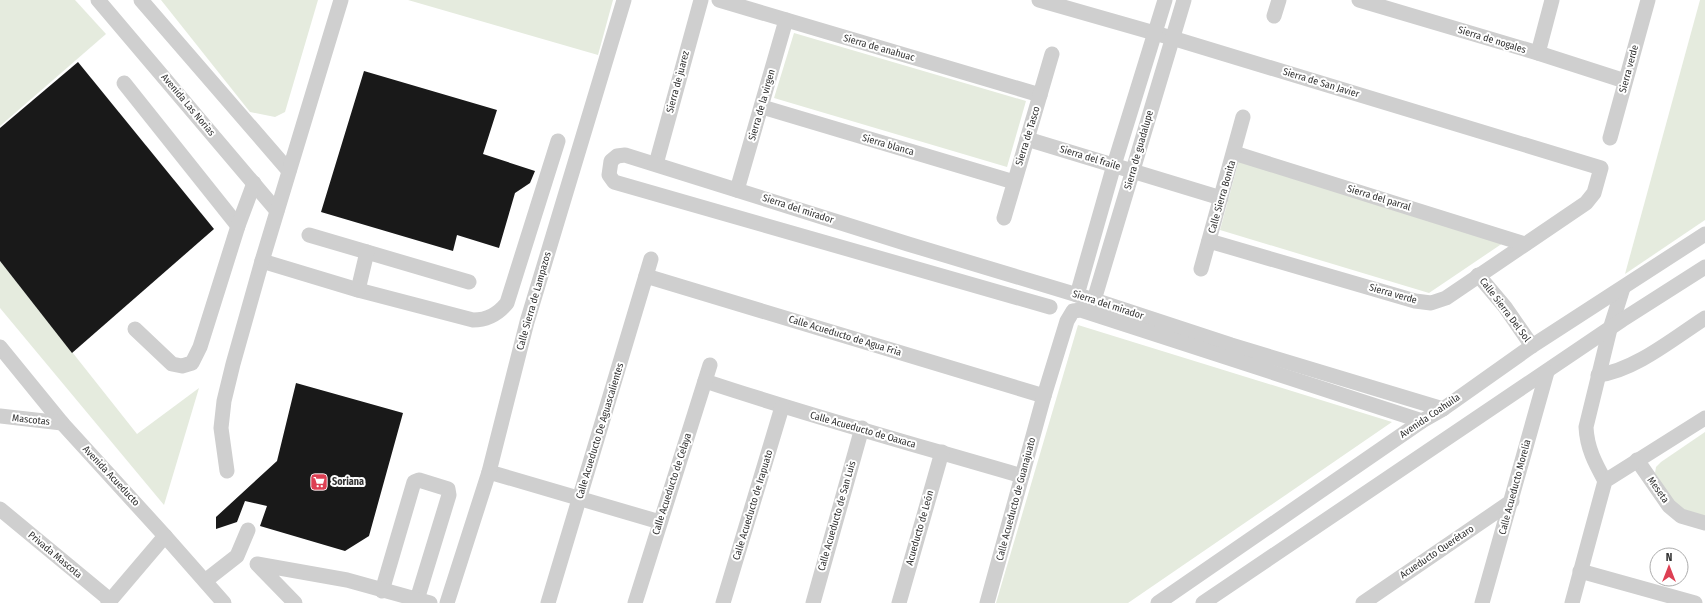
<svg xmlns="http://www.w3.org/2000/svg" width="1705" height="603" font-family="'Fira Sans Condensed',sans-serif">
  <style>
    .green { fill: #e5ebde }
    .building { fill: #191919 }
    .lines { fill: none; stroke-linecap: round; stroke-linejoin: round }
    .minor { stroke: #cfcfcf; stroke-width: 15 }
    .labels { text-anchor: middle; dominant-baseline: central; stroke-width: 4; stroke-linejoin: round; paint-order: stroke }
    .street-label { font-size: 10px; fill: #323232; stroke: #fff }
    .poi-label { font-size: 10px; font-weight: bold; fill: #323232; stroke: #fff; text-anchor: start }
  </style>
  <rect width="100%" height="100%" fill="#fff"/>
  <!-- green -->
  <g class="green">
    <path d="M0,0H75L106,34L0,126Z"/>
    <path d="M161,0H318L285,112L275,117L250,112Z"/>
    <path d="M408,0H613L598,55Z"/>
    <path d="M1700,0H1705V220L1625,274Z"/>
    <path d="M794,33L1026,101L1007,167L774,98Z"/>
    <path d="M1239,160L1503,243L1429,293L1220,230Z"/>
    <path d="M0,261L137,434L199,388L164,505L0,308Z"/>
    <path d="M1078,325L1392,422L1128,603H996Z"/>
    <path d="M1705,432V517L1683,511L1672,502L1655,473L1656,467L1661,462Z"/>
  </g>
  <!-- building -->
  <g class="building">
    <path d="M78,62L214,229L72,353L0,261V128Z"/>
    <path d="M364,71L497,110L483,154L535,171L530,183L515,193L499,248L457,235L453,251L321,212Z"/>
    <path d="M296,383L403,413L369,536L345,551L260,526L267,506L245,501L237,522L216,529V517L277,461Z"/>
  </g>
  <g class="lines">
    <!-- minor -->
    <g class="minor">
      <path d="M98,0L277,211"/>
      <path d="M141,0L289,171"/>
      <path d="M719,0L1040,95"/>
      <path d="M1039,0L1172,38L1601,168L1594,193L1586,203L1446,298L1431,303L1415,301L1209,241"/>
      <path d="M1359,0L1538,53L1625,81"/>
      <path d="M1274,16L1279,0"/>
      <path d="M1538,53L1552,0"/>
      <path d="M124,83L238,226"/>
      <path d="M762,107L1014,182"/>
      <path d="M1610,138L1648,0"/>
      <path d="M1027,139L1221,198"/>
      <path d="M1234,153L1525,244"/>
      <path d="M656,164L701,0"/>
      <path d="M737,190L786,20"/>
      <path d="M1004,218L1052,54"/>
      <path d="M309,235L469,282"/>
      <path d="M262,261L358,290L473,320C488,320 498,314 507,303L558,141"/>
      <path d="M1201,269L1243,117"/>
      <path d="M1478,275L1505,307L1532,346"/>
      <path d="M646,276L1044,396"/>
      <path d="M358,290L367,252"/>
      <path d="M1077,295L1114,165L1165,0"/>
      <path d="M1094,300L1184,0"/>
      <path d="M1050,307L614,182L609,175L611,161L617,156L625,155L908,244L1094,300L1231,345L1443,409"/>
      <path d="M135,329L172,364L182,366L192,363L200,347L238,226L254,183"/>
      <path d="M0,347L62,423L165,536L224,603"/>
      <path d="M1598,375C1634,371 1674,338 1705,318"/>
      <path d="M705,381C810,416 916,445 1022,476"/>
      <path d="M0,416L62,423"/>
      <path d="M1637,460L1669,506L1681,516L1705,523"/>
      <path d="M227,471L221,428L224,401L233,364L262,261L341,0"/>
      <path d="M489,472L660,522"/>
      <path d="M1605,481C1595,463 1587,448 1586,427L1610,329L1623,288"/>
      <path d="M0,509L110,600"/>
      <path d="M1580,571L1695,603"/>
      <path d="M205,581L237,556L248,530"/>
      <path d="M382,591L414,482L419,480L448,489L449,495L416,603"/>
      <path d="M108,603L165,536"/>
      <path d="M295,603L257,564L347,580L430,603"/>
      <path d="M447,603L489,472L527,322L624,0"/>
      <path d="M548,603L651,259"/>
      <path d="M635,603L710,365"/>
      <path d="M723,603L782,407"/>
      <path d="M813,603L862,428"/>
      <path d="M899,603L942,452"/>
      <path d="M987,603L1044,396L1067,321L1073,311L1081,310L1422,421"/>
      <path d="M1158,603L1422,421L1443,409L1532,346L1705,234"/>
      <path d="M1203,603L1622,320L1705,267"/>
      <path d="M1363,603L1512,501"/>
      <path d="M1482,603L1547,372"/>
      <path d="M1572,603L1605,481L1705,418"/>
    </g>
  </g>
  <!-- icons -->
  <defs>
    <symbol id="supermarket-square" viewBox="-11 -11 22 22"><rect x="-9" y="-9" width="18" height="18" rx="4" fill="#dd3f53" stroke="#fff"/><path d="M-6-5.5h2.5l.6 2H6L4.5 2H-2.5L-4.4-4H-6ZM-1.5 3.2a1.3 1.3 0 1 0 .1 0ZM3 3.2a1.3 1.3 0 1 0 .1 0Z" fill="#fff"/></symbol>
  </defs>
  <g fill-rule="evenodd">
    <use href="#supermarket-square" x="309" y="472" width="20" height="20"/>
  </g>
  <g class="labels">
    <!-- street labels -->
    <g class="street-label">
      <text transform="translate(1492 40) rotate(17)">Sierra de nogales</text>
      <text transform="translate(879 48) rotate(16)">Sierra de anahuac</text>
      <text transform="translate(1629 69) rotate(-75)">Sierra verde</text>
      <text transform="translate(678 82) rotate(-75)">Sierra de juarez</text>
      <text transform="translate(1321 83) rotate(17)">Sierra de San Javier</text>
      <text transform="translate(188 105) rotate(50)">Avenida Las Norias</text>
      <text transform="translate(762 105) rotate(-74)">Sierra de la virgen</text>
      <text transform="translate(1028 136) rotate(-73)">Sierra de Tasco</text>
      <text transform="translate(888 145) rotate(16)">Sierra blanca</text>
      <text transform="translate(1139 150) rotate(-74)">Sierra de guadalupe</text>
      <text transform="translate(1090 158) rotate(17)">Sierra del fraile</text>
      <text transform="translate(1222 197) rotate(-74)">Calle Sierra Bonita</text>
      <text transform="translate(1379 198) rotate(17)">Sierra del parral</text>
      <text transform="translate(798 209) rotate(18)">Sierra del mirador</text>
      <text transform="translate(1393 294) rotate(16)">Sierra verde</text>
      <text transform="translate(534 301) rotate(-74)">Calle Sierra de Lampazos</text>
      <text transform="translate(1108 305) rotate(18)">Sierra del mirador</text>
      <text transform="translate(1505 310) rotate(53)">Calle Sierra Del Sol</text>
      <text transform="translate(845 336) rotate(17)">Calle Acueducto de Agua Fria</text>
      <text transform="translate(1430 416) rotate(-34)">Avenida Coahuila</text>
      <text transform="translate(31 420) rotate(6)">Mascotas</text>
      <text transform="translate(863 430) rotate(16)">Calle Acueducto de Oaxaca</text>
      <text transform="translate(600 431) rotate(-73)">Calle Acueducto De Aguascalientes</text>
      <text transform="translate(111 476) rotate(47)">Avenida Acueducto</text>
      <text transform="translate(672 484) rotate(-72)">Calle Acueducto de Celaya</text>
      <text transform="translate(1515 487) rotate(-75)">Calle Acueducto Morelia</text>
      <text transform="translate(1658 490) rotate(55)">Meseta</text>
      <text transform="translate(1016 499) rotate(-75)">Calle Acueducto de Guanajuato</text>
      <text transform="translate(753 505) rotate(-73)">Calle Acueducto de Irapuato</text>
      <text transform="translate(837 516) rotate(-74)">Calle Acueducto de San Luis</text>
      <text transform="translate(920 528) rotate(-74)">Acueducto de León</text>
      <text transform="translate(1437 552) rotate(-34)">Acueducto Querétaro</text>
      <text transform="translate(55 555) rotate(40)">Privada Mascota</text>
    </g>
    <!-- poi labels -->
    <g class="poi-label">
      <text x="332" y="482">Soriana</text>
    </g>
  </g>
  <!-- north arrow -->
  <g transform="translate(1669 567)"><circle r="19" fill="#ffffff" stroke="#adadad"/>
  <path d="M0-3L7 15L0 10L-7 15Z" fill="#dd3f53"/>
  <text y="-6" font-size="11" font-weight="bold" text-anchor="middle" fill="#323232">N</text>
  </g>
</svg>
